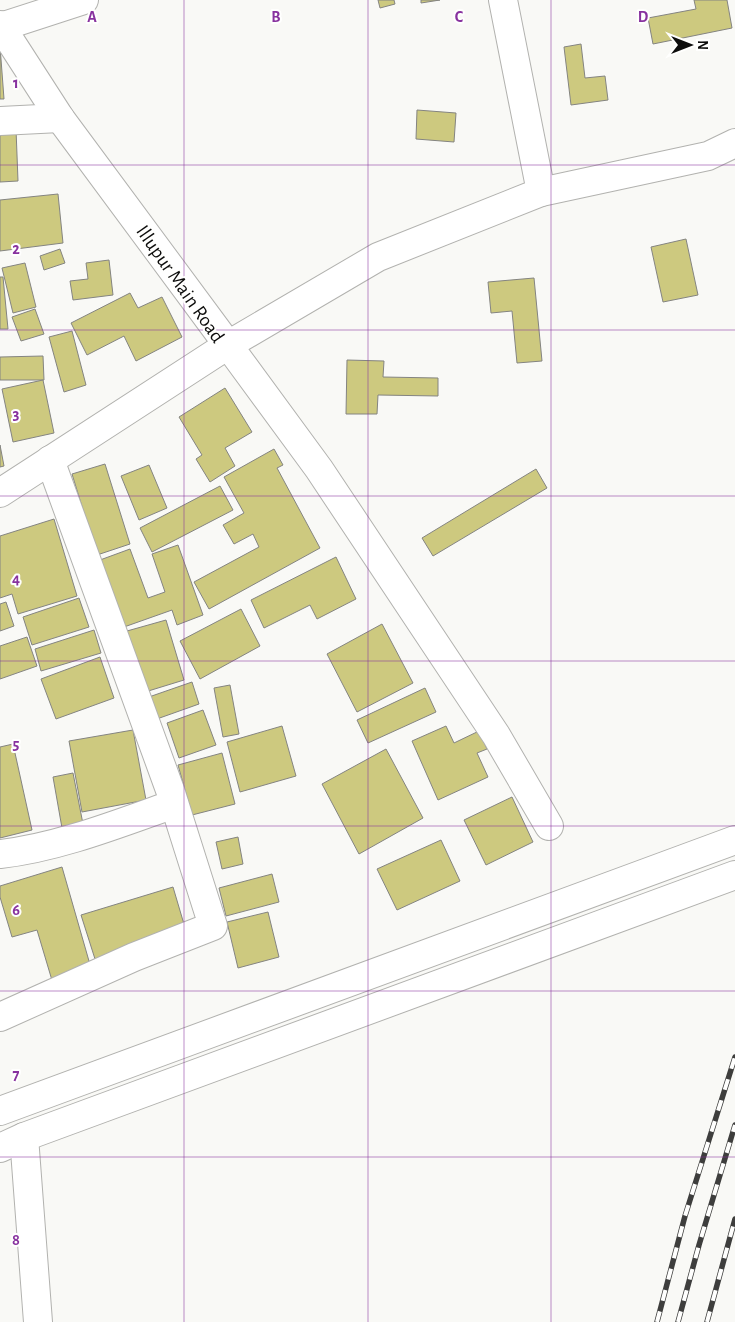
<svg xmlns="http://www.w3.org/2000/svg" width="735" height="1322" font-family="'Alegreya Sans',sans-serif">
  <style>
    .building { fill: #cdc97f; stroke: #848481 }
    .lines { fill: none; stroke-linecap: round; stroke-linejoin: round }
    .minor-casing { stroke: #b2b2af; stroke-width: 30 }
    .primary-casing { stroke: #b2b2af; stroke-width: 30 }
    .minor { stroke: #fff; stroke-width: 28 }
    .primary { stroke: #fff; stroke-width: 28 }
    .rail-casing { stroke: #3e3e3d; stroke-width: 5.5 }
    .rail { stroke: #fffffe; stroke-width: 4; stroke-dasharray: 11; stroke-linecap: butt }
    .grid { fill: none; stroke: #88329f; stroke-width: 1; stroke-opacity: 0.55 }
    .labels { text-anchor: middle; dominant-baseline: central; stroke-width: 4; stroke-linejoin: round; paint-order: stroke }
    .street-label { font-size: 20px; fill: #0d0d0c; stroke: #fffffe }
    .grid-label { font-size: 16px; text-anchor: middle; font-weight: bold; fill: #88329f; stroke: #fffffe; stroke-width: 4; stroke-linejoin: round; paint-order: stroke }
  </style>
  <rect width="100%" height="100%" fill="#f9f9f6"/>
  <!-- building -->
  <g class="building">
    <path d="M378,0H394L395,4L380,8Z"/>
    <path d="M421,0H440L421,3Z"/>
    <path d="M694,0H727L732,28L653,44L648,18L696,9Z"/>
    <path d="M581,44L585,78L605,76L608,100L571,105L564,47Z"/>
    <path d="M0,46L4,99H0Z"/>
    <path d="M417,110L456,113L454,142L416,139Z"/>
    <path d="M16,129L18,181L0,182V130Z"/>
    <path d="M58,194L63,243L0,251V200Z"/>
    <path d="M686,239L698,295L663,302L651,247Z"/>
    <path d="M60,249L65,263L44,270L40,256Z"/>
    <path d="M109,260L113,295L73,300L70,281L88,279L86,263Z"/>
    <path d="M25,263L36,307L13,313L2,268Z"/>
    <path d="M0,277H3L8,329H0Z"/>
    <path d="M534,278L542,361L517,363L512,311L491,313L488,282Z"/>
    <path d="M130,293L138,308L162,297L182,337L136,361L124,336L87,355L71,323Z"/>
    <path d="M35,309L44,334L21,341L12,317Z"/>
    <path d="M72,331L86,385L64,392L49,337Z"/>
    <path d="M43,356L44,380H0V357Z"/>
    <path d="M347,360L384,361L383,377L438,378V396L378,395L377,414H346Z"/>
    <path d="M43,380L54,433L13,442L2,389Z"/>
    <path d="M225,388L252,432L225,448L235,466L210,482L196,459L202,455L179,417Z"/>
    <path d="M0,445L4,466L0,467Z"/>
    <path d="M274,449L283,465L277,468L320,548L209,609L194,582L259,547L253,534L234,544L223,525L244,513L224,477Z"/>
    <path d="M105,464L130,544L97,555L72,474Z"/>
    <path d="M149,465L167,508L139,520L121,476Z"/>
    <path d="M536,469L547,488L433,556L422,538Z"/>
    <path d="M220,486L233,510L152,552L140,528Z"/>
    <path d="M54,519L77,596L18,614L12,594L0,598V536Z"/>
    <path d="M178,545L203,615L177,625L172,610L124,627L100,560L130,549L148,598L165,592L152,554Z"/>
    <path d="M336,557L356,599L317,619L310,605L264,628L251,600Z"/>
    <path d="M79,598L89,627L32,645L23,617Z"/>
    <path d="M6,602L14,626L0,631V604Z"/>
    <path d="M241,609L260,646L200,679L180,641Z"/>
    <path d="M166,620L184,680L145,692L127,631Z"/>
    <path d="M382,624L413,683L357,712L327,654Z"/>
    <path d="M94,630L101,653L41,671L35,649Z"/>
    <path d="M27,637L37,666L0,679V646Z"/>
    <path d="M100,657L114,698L56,719L41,679Z"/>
    <path d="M192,682L199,704L154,720L146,698Z"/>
    <path d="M230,685L239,734L223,737L214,688Z"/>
    <path d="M425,688L436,712L368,743L357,720Z"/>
    <path d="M203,710L216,745L179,758L167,723Z"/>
    <path d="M282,726L296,776L240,792L227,742Z"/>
    <path d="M446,726L454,743L479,731L487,749L477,753L488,777L438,800L412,741Z"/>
    <path d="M133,730L146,800L82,812L69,741Z"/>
    <path d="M13,744L32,830L0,838V747Z"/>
    <path d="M386,749L423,818L359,854L322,784Z"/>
    <path d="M222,753L235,804L192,815L178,765Z"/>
    <path d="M73,773L83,824L62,828L53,777Z"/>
    <path d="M512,797L533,842L486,865L464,820Z"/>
    <path d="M238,837L243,864L222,869L216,842Z"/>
    <path d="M441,840L460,881L397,910L377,869Z"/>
    <path d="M62,867L93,975L54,987L37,930L12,937L0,897V886Z"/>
    <path d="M272,874L279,902L226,916L219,888Z"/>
    <path d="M173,887L186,931L95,959L81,915Z"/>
    <path d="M268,912L279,957L238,968L227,922Z"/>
  </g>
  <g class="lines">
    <defs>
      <g id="minor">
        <path d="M503,0L541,192L378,257L228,345L319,469L496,735L549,826"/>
        <path d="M0,25L60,118L228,345L0,493"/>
        <path d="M1,27L84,0"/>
        <path d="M0,121L60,118"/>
        <path d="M541,192L708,156L735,143"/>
        <path d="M0,854C57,848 120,823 174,804"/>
        <path d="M0,1017L134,957L213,926L170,790L50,460"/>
        <path d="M24,1137L38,1322"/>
      </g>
      <g id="primary">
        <path d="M0,1111L735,840"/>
        <path d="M0,1148L24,1137L735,875"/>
      </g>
    </defs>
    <!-- minor casing -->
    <use href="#minor" class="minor-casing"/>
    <!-- primary casing -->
    <use href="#primary" class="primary-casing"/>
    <!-- minor -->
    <use href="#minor" class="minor"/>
    <!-- primary -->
    <use href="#primary" class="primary"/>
    <defs>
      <g id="rail">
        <path d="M657,1322L685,1216L735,1057"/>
        <path d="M678,1322L699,1245L735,1125"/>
        <path d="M707,1322L735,1219"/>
      </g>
    </defs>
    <!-- rail casing -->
    <use href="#rail" class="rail-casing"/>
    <!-- rail -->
    <use href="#rail" class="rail"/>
  </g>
  <!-- grid -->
  <path class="grid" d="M184,0V1322M368,0V1322M551,0V1322M0,165H735M0,330H735M0,496H735M0,661H735M0,826H735M0,991H735M0,1157H735"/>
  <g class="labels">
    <!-- street labels -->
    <g class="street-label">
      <text transform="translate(180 284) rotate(55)">Illupur Main Road</text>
    </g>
  </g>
  <g class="grid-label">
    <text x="92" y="22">A</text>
    <text x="276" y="22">B</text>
    <text x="459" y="22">C</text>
    <text x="643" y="22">D</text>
    <text x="16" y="88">1</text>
    <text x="16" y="254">2</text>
    <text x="16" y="419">3</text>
    <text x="16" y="584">4</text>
    <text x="16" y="749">5</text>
    <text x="16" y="915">6</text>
    <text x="16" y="1080">7</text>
    <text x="16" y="1245">8</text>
  </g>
  <!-- north arrow -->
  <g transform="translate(690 45) rotate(90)" stroke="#fffffe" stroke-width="4" paint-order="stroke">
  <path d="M0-4L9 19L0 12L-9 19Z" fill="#0d0d0c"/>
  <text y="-8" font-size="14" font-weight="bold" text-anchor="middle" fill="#0d0d0c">N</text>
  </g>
</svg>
